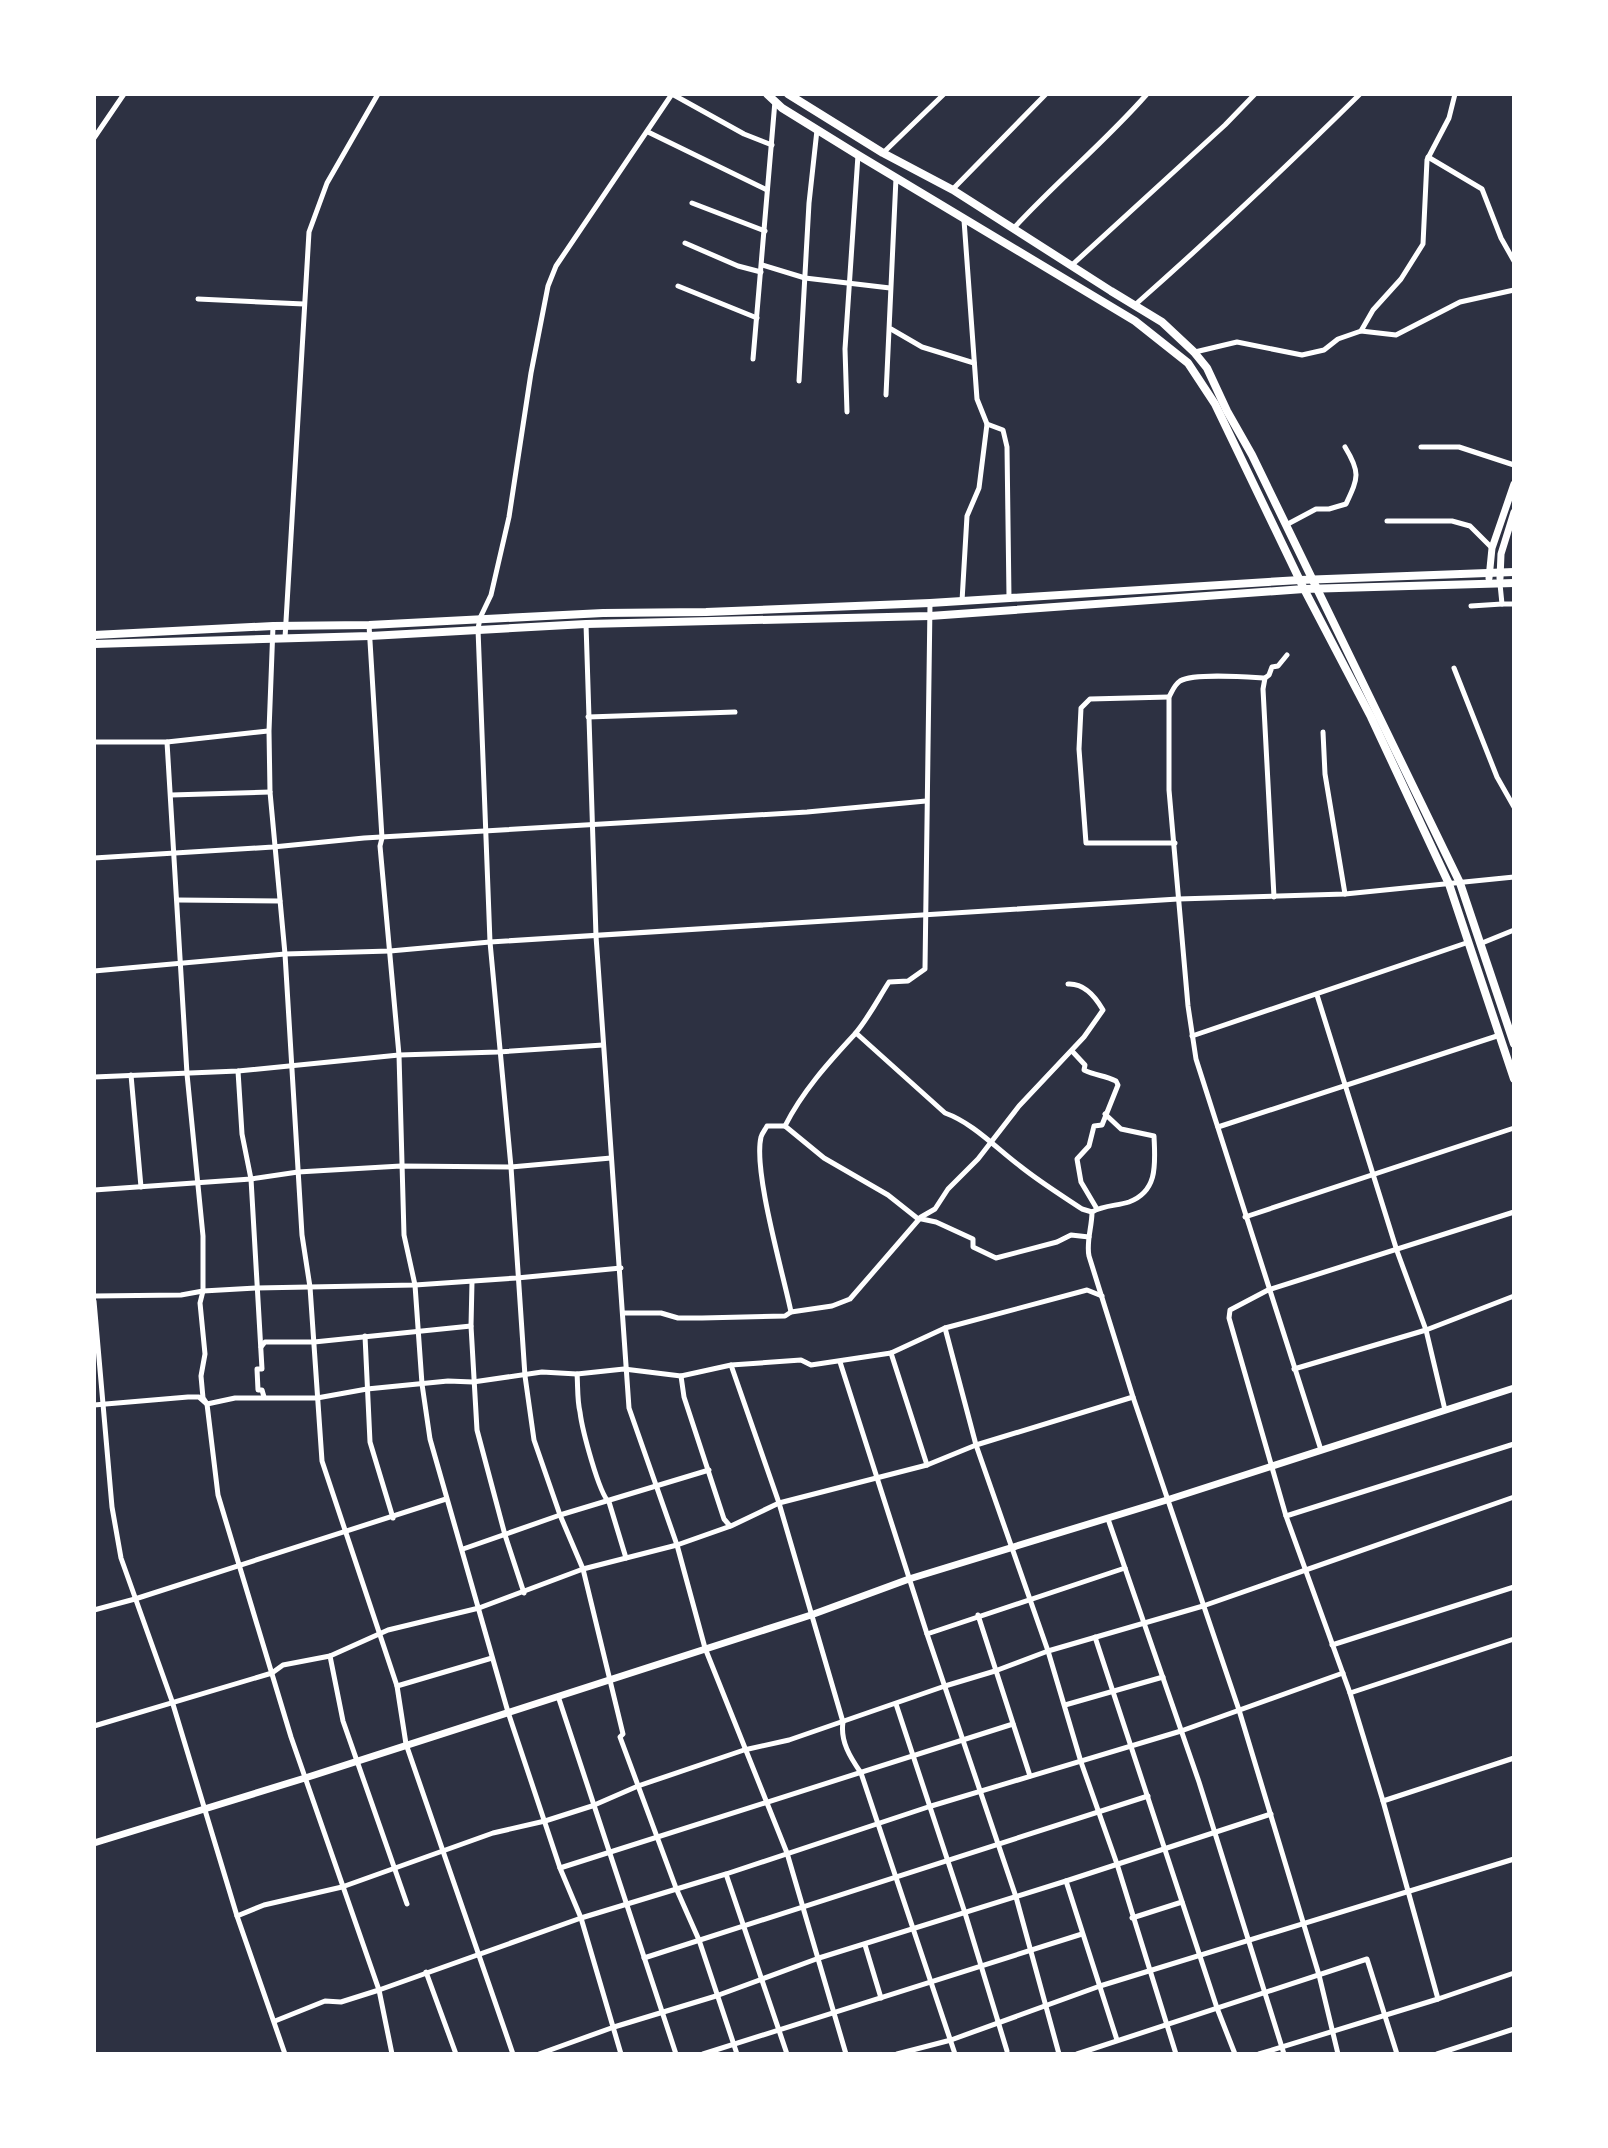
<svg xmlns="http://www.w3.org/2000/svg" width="1608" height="2148" font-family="Karla,sans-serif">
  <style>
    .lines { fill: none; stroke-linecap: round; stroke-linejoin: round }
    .minor { stroke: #fff; stroke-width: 5 }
    .tertiary { stroke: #fff; stroke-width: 7 }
    .secondary { stroke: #fff; stroke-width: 8 }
  </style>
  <rect width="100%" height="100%" fill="#2d3142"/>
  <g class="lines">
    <!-- minor -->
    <g class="minor">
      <path d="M672,94L556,266L548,286L531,373L509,517L491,595L480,618L478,629L490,942L511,1167L525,1376L534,1440L560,1515L583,1569L623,1734L620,1737L676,1888L699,1940L737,2054"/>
      <path d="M672,94L744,134L772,145"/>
      <path d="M648,132L767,190"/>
      <path d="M94,138L124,94"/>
      <path d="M883,153L944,94"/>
      <path d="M1428,157L1482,189L1501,238L1514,261"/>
      <path d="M953,189L1046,94"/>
      <path d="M692,203L765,231"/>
      <path d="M1013,229C1056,182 1105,142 1147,94"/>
      <path d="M685,243L738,266L761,272"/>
      <path d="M762,265L805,278L890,288"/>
      <path d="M1072,265L1225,125L1255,94"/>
      <path d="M678,286L757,318"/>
      <path d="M198,299L304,304"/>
      <path d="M1136,304C1213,236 1287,166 1360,94"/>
      <path d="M891,329L922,347L974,363"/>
      <path d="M1361,331L1396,335L1460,302L1514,290"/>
      <path d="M1195,352L1237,342L1302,355L1324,350L1338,339L1361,331L1373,310L1401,279L1423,244L1427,160L1449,118L1455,94"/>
      <path d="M753,359L775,101"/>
      <path d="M799,381L809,203L817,130"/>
      <path d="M886,395L896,178"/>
      <path d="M847,412L845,349L858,155"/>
      <path d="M987,424L1003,430L1007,447L1009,597"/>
      <path d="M1421,447H1459L1514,465"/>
      <path d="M1387,521H1452L1470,526L1492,548"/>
      <path d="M1286,525L1316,509H1329L1346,504C1358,478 1361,473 1345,447"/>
      <path d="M1500,584L1502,604H1514"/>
      <path d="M962,601L967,516L979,488L987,424L977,399L964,220"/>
      <path d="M930,604L925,969L908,981L889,982C878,999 868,1019 854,1035C828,1063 802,1092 785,1126L824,1158L888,1195L917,1218L936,1222L973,1239V1247L996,1258L1057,1242L1071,1235L1089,1237"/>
      <path d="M1471,606L1502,604"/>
      <path d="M586,624L596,936L629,1408L677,1545L705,1648L787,1853L846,2054"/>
      <path d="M369,625L382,838L380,846L399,1055L404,1235L415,1285L422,1384L430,1439L508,1712L560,1868L581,1918L621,2054"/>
      <path d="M273,626L269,731L270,792L285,954L302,1235L310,1287L322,1461L397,1686L406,1744L513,2054"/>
      <path d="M285,638L309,232L327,183L378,94"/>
      <path d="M1454,668L1497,777L1514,807"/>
      <path d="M1265,678C1247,677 1194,673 1180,681C1174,685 1172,692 1169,697V790L1188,1006L1196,1059L1321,1450"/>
      <path d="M1169,697L1090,699L1081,708L1079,749L1086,843H1175"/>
      <path d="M588,717L735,712"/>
      <path d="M1323,732L1325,774L1345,894"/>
      <path d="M94,742H167L268,731"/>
      <path d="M167,742L187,1074L203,1236V1291L200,1303L205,1354L201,1376L203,1398L207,1404L218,1495L291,1737L379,1990L392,2054"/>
      <path d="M171,795L270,792"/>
      <path d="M94,858L273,847L364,838L807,812L926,801"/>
      <path d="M1274,897L1263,689L1265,678L1269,675L1272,667L1278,666L1287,655"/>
      <path d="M177,900L280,901"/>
      <path d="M1482,943L1514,930"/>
      <path d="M94,971L285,954L390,951L490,942L1178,899L1345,894L1514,877"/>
      <path d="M1317,995L1397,1251L1426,1330L1445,1410"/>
      <path d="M856,1033L945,1113C973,1123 996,1148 1020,1166C1040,1182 1061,1195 1082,1209L1092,1212"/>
      <path d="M1192,1036L1469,942"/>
      <path d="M1072,1051L1085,1065L1084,1070C1096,1076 1104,1075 1116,1081L1118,1085L1102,1125L1094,1126L1089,1146L1077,1159L1081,1182L1097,1209"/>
      <path d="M238,1071L242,1134L251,1179L262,1369H257L258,1390H262L264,1397"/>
      <path d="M131,1075L141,1187"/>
      <path d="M94,1077L238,1071L399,1055L498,1052L603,1045"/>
      <path d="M1105,1114L1121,1129L1154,1136C1155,1162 1159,1191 1129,1202C1117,1206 1104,1205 1092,1212C1092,1227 1086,1242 1089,1256L1133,1397L1239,1710L1319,1975L1338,2054"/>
      <path d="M785,1126H767C765,1130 762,1133 761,1137C753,1171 783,1273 791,1312"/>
      <path d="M1218,1127L1500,1035"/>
      <path d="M94,1190L251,1179L298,1172L401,1166L511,1167L611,1158"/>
      <path d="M1514,1212L1268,1290L1230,1310L1229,1318L1286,1516L1350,1693L1383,1801L1514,1758"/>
      <path d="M1245,1217L1514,1128"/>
      <path d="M472,1282L471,1326L477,1430L505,1535L524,1593"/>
      <path d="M94,1296L181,1295L203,1291L256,1288L415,1285L517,1278L621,1268"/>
      <path d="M94,1301L112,1507L121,1558L172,1701L237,1916L285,2054"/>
      <path d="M623,1313H661L678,1318H702L785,1316L791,1312L832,1306L850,1299L921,1217L935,1209L948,1189L978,1159L1019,1106L1084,1037L1103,1010C1095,996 1084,983 1068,984"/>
      <path d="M945,1328L976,1445L1048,1651L1081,1762L1117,1864L1176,2054"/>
      <path d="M365,1336L370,1442L393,1518"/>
      <path d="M261,1347L265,1342H314L471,1326"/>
      <path d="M891,1353L927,1465"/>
      <path d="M840,1362L927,1634L1016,1897L1059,2054"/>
      <path d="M731,1365L779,1503L843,1722C840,1741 850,1757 861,1773L955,2054"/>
      <path d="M1294,1369L1426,1330L1514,1296"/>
      <path d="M577,1374C578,1386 577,1400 580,1412C582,1429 599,1494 609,1502L626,1558"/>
      <path d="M681,1376L684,1397L724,1519L730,1526"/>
      <path d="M94,1405L188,1397H199L207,1404L235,1398H317L367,1389L448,1381L473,1382L542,1372L577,1374L624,1369L681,1376L731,1365L801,1360L811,1365L891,1353L945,1328L1087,1290L1102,1296"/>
      <path d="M1286,1516L1514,1444"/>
      <path d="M1108,1519L1199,1782L1284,2054"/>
      <path d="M463,1549L560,1515L709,1470"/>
      <path d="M94,1610L135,1599L446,1499"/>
      <path d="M978,1615L1030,1776"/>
      <path d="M927,1634L1125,1568"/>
      <path d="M1095,1637L1217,2008L1235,2054"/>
      <path d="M1332,1645L1514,1587"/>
      <path d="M330,1656L343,1721L407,1904"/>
      <path d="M397,1686L492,1658"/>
      <path d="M1350,1693L1514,1639"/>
      <path d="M558,1696L676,2054"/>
      <path d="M896,1704L965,1913L1007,2051"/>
      <path d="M1065,1705L1163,1677"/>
      <path d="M94,1726L272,1673L283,1665L330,1656L388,1630L479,1608L583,1569L677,1545L731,1526L779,1503L927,1465L976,1445L1133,1397"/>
      <path d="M1383,1801L1438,1999"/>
      <path d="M560,1868L1013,1724"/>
      <path d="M726,1874L787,2054"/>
      <path d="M1066,1881L1117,2040"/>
      <path d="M237,1916L264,1905L342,1887L493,1833L545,1821L592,1806L638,1786L744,1750L789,1740L945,1686L995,1671L1048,1651L1203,1606L1514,1497"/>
      <path d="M1132,1918L1182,1902"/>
      <path d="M865,1945L881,1998"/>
      <path d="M644,1958L1148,1796"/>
      <path d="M426,1972L456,2054"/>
      <path d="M275,2021L325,2001L341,2002L379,1990L581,1918L726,1874L928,1807L1181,1731L1343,1673"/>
      <path d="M539,2054L614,2027L716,1996L819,1958L1066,1881L1271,1814"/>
      <path d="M703,2054L1082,1934"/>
      <path d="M897,2054L951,2040L1100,1986L1514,1859"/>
      <path d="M1077,2054L1367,1959L1397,2054"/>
      <path d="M1259,2054L1438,1999L1514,1973"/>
      <path d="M1437,2054L1514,2029"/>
    </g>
    <!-- tertiary -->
    <g class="tertiary">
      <path d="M1489,578L1492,548L1514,484"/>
      <path d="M1500,578L1501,554L1514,512"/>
      <path d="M94,1843L305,1778L811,1615L909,1579L1170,1499L1514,1388"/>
    </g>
    <!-- secondary -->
    <g class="secondary">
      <path d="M767,94L782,108L858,155L1135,321L1188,363L1215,404L1304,589L1371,717L1449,884L1514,1079"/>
      <path d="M788,94L883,153L953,190L1111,291L1162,322L1194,352L1207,368L1227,411L1252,455L1460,883L1514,1044"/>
      <path d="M94,635L273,626L369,625L603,613L706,612L930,603L1300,580L1514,572"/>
      <path d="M94,644L370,636L586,624L930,616L1304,589L1514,583"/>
    </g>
  </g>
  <!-- border -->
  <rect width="1608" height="2148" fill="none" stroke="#ffffff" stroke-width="192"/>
</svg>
